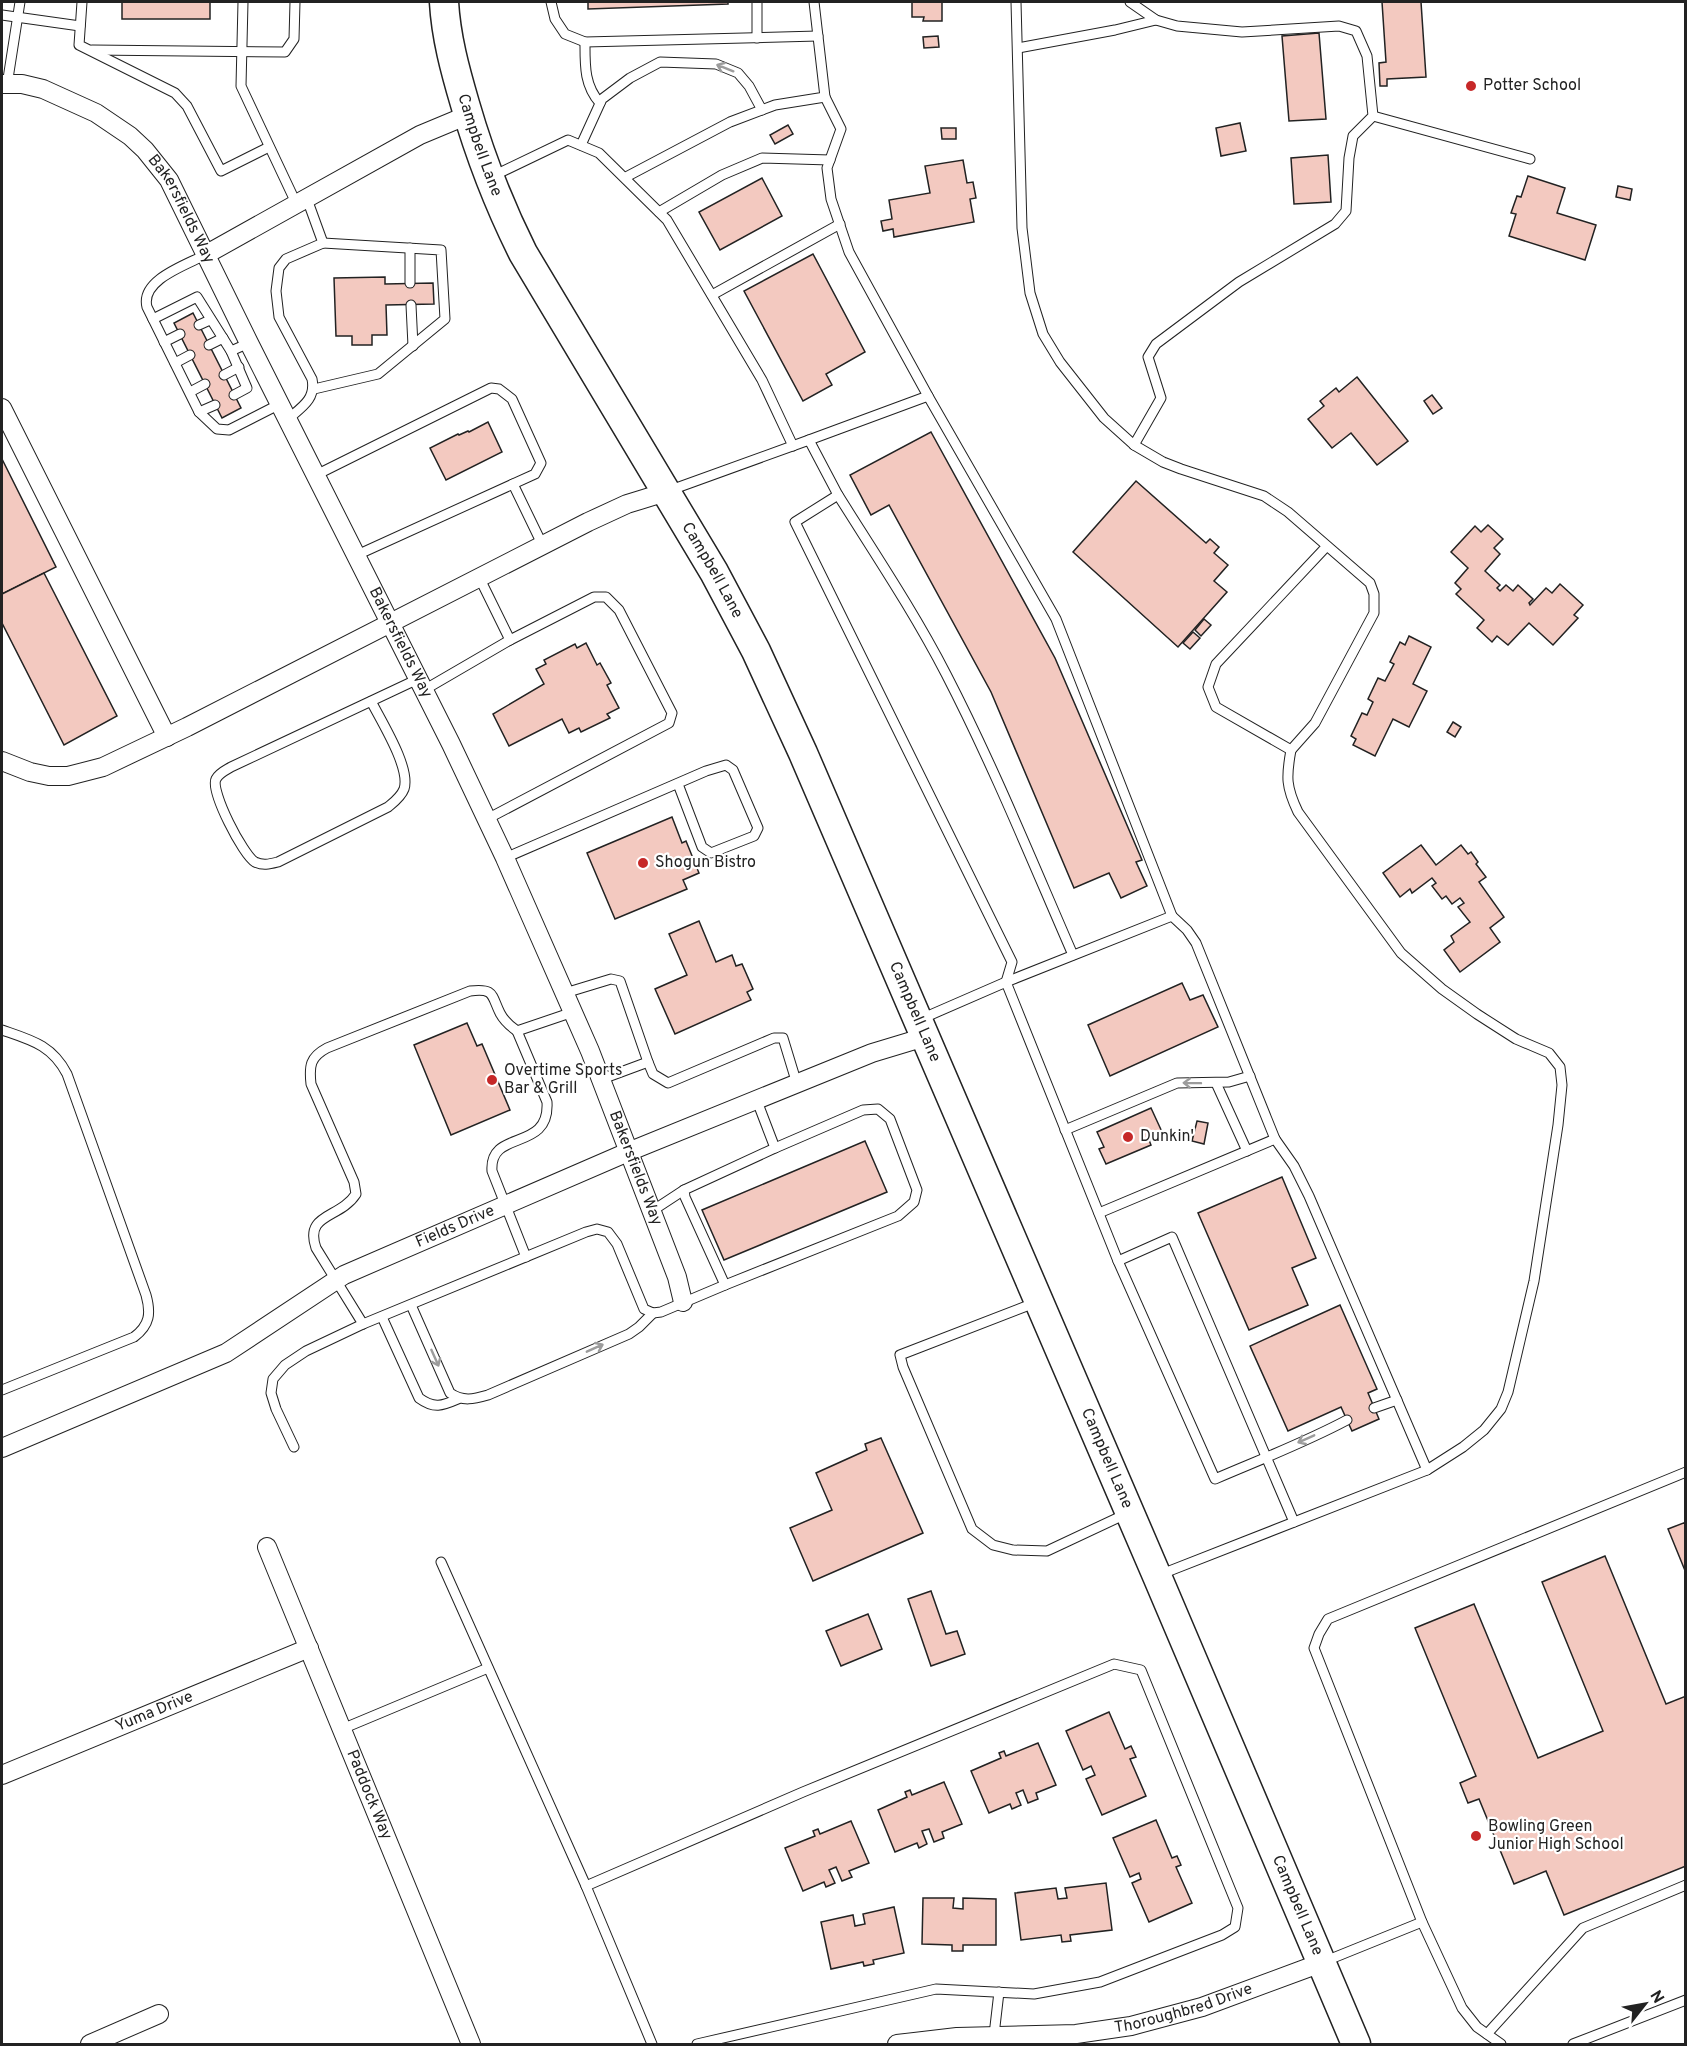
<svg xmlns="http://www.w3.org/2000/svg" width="1687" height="2046" font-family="Overpass,sans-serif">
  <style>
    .building { fill: #f3c9c0; stroke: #222; stroke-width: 1.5 }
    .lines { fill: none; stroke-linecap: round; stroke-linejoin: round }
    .service-casing { stroke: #222; stroke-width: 11 }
    .minor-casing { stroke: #222; stroke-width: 20 }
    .primary-casing { stroke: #222; stroke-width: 31 }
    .service { stroke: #fff; stroke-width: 9 }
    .minor { stroke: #fff; stroke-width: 18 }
    .primary { stroke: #fff; stroke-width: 28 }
    .oneway { stroke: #9c9c9c }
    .poi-dot { fill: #c62828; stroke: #fff; stroke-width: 2 }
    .labels { text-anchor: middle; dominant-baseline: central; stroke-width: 4.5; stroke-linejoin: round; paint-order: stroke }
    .poi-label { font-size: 16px; fill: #222; stroke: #fff; text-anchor: start }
    .street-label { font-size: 16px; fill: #222; stroke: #fff }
  </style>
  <rect width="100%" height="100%" fill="#fff"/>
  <!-- building -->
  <g class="building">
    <rect x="122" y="2" width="88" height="17"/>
    <path d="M588,2H728V4L588,9Z"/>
    <path d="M912,2H942V21H923L924,17H912Z"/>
    <path d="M1382,2H1421L1426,77L1387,79V86H1380L1379,63L1386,62Z"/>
    <path d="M1319,33L1326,119L1289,121L1282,36Z"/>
    <path d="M938,36L939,47L924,48L923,37Z"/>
    <path d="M1240,123L1246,151L1221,156L1216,128Z"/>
    <path d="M788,125L793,134L775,144L770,135Z"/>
    <path d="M941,128H956V139H942Z"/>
    <path d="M1328,155L1331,202L1294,204L1291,158Z"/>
    <path d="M963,160L967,183L973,182L976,198L970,199L974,222L894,237L893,229L883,231L881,221L892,219L889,200L930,193L925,166Z"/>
    <path d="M1528,176L1565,188L1557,213L1596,225L1585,260L1509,236L1516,214L1511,213L1517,196L1521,197Z"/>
    <path d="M762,178L782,216L720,250L699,212Z"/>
    <path d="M1618,186L1632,189L1630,200L1616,197Z"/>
    <path d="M813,254L865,352L826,374L832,385L803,401L744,291Z"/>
    <path d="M385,277V284L433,283L434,304L386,305L387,335H372V345H352V336H336L334,278Z"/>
    <path d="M193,313L241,408L222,418L174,323Z"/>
    <path d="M1357,377L1408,441L1377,465L1351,433L1332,448L1308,419L1324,406L1320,401L1336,388L1339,392Z"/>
    <path d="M1432,395L1442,408L1433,414L1424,401Z"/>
    <path d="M488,422L502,452L446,480L430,448L458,434L459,435L468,431L469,432Z"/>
    <path d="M931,432L1055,658L1142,860L1136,862L1147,886L1121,898L1109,873L1074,888L991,692L889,505L871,515L850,475Z"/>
    <path d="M2,459L56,567L2,594Z"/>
    <path d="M1136,481L1206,543L1210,539L1219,547L1214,553L1228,565L1214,581L1227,592L1178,647L1073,552Z"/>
    <path d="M1488,525L1503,539L1494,548L1500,554L1485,571L1500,585L1497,588L1500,591L1506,585L1513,591L1518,585L1533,599L1529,603L1530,605L1546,588L1552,593L1560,584L1583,605L1574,615L1578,618L1553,645L1529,623L1508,645L1497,636L1492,642L1477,628L1484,620L1456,594L1461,589L1455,583L1468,568L1451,552L1475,526L1481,532Z"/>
    <path d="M44,573L117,716L64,745L2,623V594Z"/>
    <path d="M1204,619L1211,625L1201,636L1195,630Z"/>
    <path d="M1193,632L1200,638L1190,649L1183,643Z"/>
    <path d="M1409,636L1431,647L1413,684L1427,691L1409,727L1393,719L1375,756L1353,745L1356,739L1351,736L1362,713L1367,715L1373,702L1368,699L1378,678L1385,681L1394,664L1390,662L1400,642L1405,645Z"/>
    <path d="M586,643L597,665L600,663L611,683L607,685L619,708L607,714L610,718L581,732L579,728L569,733L562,719L509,746L493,714L544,684L536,669L546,664L544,660L575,644L577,648Z"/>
    <path d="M1453,722L1461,727L1455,737L1447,732Z"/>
    <path d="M672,817L682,843L686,841L699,873L683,880L687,889L615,919L587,853Z"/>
    <path d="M1421,845L1436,865L1461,845L1468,854L1471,852L1478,862L1476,864L1486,877L1479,882L1504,917L1490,928L1500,942L1460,972L1444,950L1454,942L1451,936L1470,922L1458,907L1464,903L1460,898L1452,904L1446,896L1442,899L1432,886L1436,883L1432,878L1412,893L1410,889L1400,897L1383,873Z"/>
    <path d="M699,921L716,962L732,955L736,966L742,964L753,989L747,992L751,1000L675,1034L655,989L687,975L669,934Z"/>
    <path d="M1182,983L1190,1000L1203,995L1218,1027L1110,1076L1088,1025Z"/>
    <path d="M467,1023L477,1046L482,1044L510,1110L451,1135L414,1045Z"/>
    <path d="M1151,1108L1163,1134L1149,1140L1151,1145L1106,1164L1099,1149L1104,1147L1097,1132Z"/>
    <path d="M1197,1121L1208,1123L1204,1144L1192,1141Z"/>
    <path d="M865,1141L887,1192L724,1260L702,1210Z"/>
    <path d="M1282,1177L1316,1258L1292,1268L1308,1305L1249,1330L1198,1213Z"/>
    <path d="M1340,1305L1377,1389L1368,1393L1379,1419L1352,1431L1341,1407L1288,1431L1250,1346Z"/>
    <path d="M881,1438L923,1533L813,1581L790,1528L832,1510L816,1473L867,1450L865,1444Z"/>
    <path d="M1686,1522V1573L1668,1529Z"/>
    <path d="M1605,1556L1666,1704L1686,1696V1866L1564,1915L1546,1871L1514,1884L1479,1799L1468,1803L1460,1783L1476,1776L1415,1628L1474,1604L1538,1758L1603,1731L1542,1582Z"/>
    <path d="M931,1591L946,1634L957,1631L965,1654L931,1666L908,1599Z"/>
    <path d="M868,1614L882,1649L841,1666L826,1631Z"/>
    <path d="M1109,1712L1125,1749L1131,1746L1136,1757L1130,1759L1146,1796L1102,1815L1086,1779L1095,1775L1091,1766L1083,1770L1066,1731Z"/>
    <path d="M1038,1743L1056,1785L1036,1793L1038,1799L1028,1803L1023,1790L1016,1793L1021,1805L1012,1809L1010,1804L989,1813L971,1771L1001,1758L999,1753L1004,1751L1006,1756Z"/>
    <path d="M944,1782L962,1824L942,1832L944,1838L934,1842L929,1829L922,1831L927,1844L919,1848L917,1843L895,1852L878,1810L907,1797L905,1792L910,1790L912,1795Z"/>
    <path d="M1156,1820L1172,1858L1177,1856L1181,1865L1176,1867L1192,1903L1149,1922L1132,1883L1141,1879L1139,1873L1130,1877L1113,1838Z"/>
    <path d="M851,1821L869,1863L849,1871L852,1877L842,1881L836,1867L829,1870L835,1883L826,1887L824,1882L803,1891L785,1848L815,1836L813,1831L818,1829L820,1834Z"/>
    <path d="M1106,1883L1112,1930L1070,1935L1071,1941L1062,1942L1061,1935L1021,1940L1015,1893L1056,1888L1058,1899L1067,1898L1065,1888Z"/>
    <path d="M923,1898H954L953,1908L963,1909V1898L996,1899V1945H963V1951H952V1945L922,1944Z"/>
    <path d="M894,1907L904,1953L873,1960L874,1964L864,1966L863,1962L831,1969L821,1922L853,1915L855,1926L865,1924L863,1914Z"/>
  </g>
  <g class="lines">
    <defs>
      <g id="service">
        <path d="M82,2L79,45L175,93L187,106L221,171L269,147"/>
        <path d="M243,2L241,86L297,205"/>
        <path d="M551,2L555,19L565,34L585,42L818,36"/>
        <path d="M757,2V38"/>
        <path d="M1016,2L1022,228L1030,293L1043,334L1060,362L1104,418L1134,445L1163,462L1181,469L1264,496L1288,512L1370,583L1374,594V613L1315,723L1291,750L1216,707L1208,687L1216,664L1326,547"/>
        <path d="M1130,2L1156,20L1177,26L1242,32L1339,26L1356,31L1367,56L1373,116L1353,136L1349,158L1346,211L1335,224L1239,282L1156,344L1148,357L1161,398L1134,445"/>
        <path d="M2,15L80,26"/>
        <path d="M585,42C585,65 584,85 600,103"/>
        <path d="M1018,48L1115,30L1156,20"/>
        <path d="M92,50L285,52L294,39L295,2"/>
        <path d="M7,85L20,2"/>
        <path d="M825,97L841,129L827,168L831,199L849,252L928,396"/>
        <path d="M1373,116L1530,159"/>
        <path d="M581,145L602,99L630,78L660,62L716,64L738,73L749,86L762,110"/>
        <path d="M493,176L568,140L599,153L667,220L762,380L793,446"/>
        <path d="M626,177L730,122L775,105L825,97L814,2"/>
        <path d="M659,212L722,175L762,158L830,160"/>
        <path d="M205,255C186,265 140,280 147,307L199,412L217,429L229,430L280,404"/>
        <path d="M410,283V248"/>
        <path d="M712,295L840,224"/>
        <path d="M411,305L413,346"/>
        <path d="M153,319L197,297L231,351L249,343"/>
        <path d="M199,325L210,320"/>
        <path d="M164,342L180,334"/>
        <path d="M209,345L223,338"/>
        <path d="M231,351L247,388L234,395"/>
        <path d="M175,363L190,355"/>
        <path d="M224,375L239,367"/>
        <path d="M314,389L378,374L445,319L441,250L323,243"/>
        <path d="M190,392L205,384"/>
        <path d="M199,412L215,405"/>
        <path d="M288,419C302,407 316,399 312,379L279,317L276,291L279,268L286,259L323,243L307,199"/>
        <path d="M809,440L928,396L1056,619L1172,916L1006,982"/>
        <path d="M316,475L491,388L499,389L512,399L541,463L535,474L357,555"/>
        <path d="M513,484L543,546"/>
        <path d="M668,491L809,440L838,495L795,522L1012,962L1006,982"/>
        <path d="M838,495C875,554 914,612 946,674C993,765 1032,861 1073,955"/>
        <path d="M480,579L510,640L594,597H606L619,610L672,713L669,723L487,819"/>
        <path d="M424,690L510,640"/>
        <path d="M371,701C381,721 411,768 404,789C401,797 394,802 388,807L278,862C270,864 263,866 255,862C243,855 210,791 216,779C219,773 226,770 231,767L418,679"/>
        <path d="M505,858L706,771L726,765L733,770L758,828L754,836L711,853L702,847L678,784"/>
        <path d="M565,993L611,979L620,981L648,1062"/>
        <path d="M921,1019L1006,982L1118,1261"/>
        <path d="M2,1030C31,1040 52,1045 67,1074L146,1295C151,1313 150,1325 134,1337L2,1390"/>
        <path d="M517,1031L547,1102C550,1153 489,1128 492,1171L526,1257"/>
        <path d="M602,1079L648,1062L653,1074L668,1083L774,1038H783L797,1084"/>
        <path d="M1216,1083L1247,1151"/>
        <path d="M1065,1130L1177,1083L1229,1082L1250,1076"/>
        <path d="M1275,1139L1294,1166L1309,1196L1427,1470"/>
        <path d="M652,1211L684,1190"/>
        <path d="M1099,1213L1275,1139L1196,943L1187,930L1172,916"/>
        <path d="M725,1285L898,1216L914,1202L917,1190L890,1119L878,1109L863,1110L775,1148"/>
        <path d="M1037,1302L900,1355L903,1367L972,1529L993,1545L1013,1550L1047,1551L1128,1513"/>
        <path d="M411,1305L450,1393C463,1402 474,1399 488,1395L629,1334L639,1327L653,1313"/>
        <path d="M382,1317L419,1398C434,1409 442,1406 458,1399"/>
        <path d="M363,1324L316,1248C304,1213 340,1219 356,1194L354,1182L311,1084C309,1066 310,1057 327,1048L470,991C495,988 491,995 500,1013C504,1021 510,1026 517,1031L573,1012"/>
        <path d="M1374,1408L1397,1400"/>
        <path d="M294,1447L276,1409L271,1393L273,1379L285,1365L306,1351L363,1324L586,1232L597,1229L608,1232L617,1244L644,1309L653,1313L661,1312L725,1285L685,1197L684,1190L775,1148L757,1101"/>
        <path d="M1294,1522L1172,1237L1118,1261L1215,1479C1259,1460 1304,1443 1347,1420"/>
        <path d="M441,1562L586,1886L652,2044"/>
        <path d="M1159,1575L1427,1470L1463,1447L1484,1430L1501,1409L1508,1392L1534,1281L1558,1125L1562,1085L1560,1067L1549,1053L1516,1039L1477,1014L1442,989L1401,953L1298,812C1286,787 1286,777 1291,750"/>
        <path d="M342,1729L488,1668"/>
        <path d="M586,1886L803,1792L1114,1664L1141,1670L1238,1908L1235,1927L1222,1935L1100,1982L1034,1994L936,1989L697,2044"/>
        <path d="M1323,1962L1422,1922"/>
        <path d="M1487,2034L1583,1928L1686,1885"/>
        <path d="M994,2035L999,1992"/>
        <path d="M1501,2044L1477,2027L1462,2008L1422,1922L1314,1648L1319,1634L1328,1619L1686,1472"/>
        <path d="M1573,2044L1686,2000"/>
      </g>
      <g id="minor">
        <path id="s1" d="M2,84H22L43,89L96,113L130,136L145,150L169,180L249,343L451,744L505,858L590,1051L677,1277L683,1302"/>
        <path d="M205,255L420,135L468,115"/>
        <path d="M2,408L167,737"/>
        <path d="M2,761L30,772L49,776H68L103,767L187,727L588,522L627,504L666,492"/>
        <path id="s2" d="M2,1448L226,1353L344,1275L628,1152L872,1053L925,1037"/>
        <path id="s3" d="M267,1547L471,2044"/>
        <path id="s4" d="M2,1775L309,1648"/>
        <path d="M90,2044L159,2014"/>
        <path id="s5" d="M897,2044L957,2037L1076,2034L1131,2026L1202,2007L1321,1963"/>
      </g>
      <g id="primary">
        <path id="s6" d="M444,2C446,37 455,70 465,104C480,156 499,205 523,253L714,572L756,651L803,753L1157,1576L1356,2044"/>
      </g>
    </defs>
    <!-- service casing -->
    <use href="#service" class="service-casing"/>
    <!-- minor casing -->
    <use href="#minor" class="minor-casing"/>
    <!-- primary casing -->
    <use href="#primary" class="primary-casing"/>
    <!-- service -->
    <use href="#service" class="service"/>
    <!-- minor -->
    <use href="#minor" class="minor"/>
    <!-- primary -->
    <use href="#primary" class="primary"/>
  </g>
  <!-- one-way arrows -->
  <defs><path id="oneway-shaft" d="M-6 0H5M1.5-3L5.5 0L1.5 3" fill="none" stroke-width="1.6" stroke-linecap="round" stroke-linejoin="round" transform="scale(1.5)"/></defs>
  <g class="oneway">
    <use href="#oneway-shaft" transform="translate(725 68) rotate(-158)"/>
    <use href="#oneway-shaft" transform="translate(1192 1083) rotate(-179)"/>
    <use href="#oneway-shaft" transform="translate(595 1348) rotate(-24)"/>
    <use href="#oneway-shaft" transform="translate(435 1358) rotate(66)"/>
    <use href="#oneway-shaft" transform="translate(1306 1439) rotate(156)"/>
  </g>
  <!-- markers -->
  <g class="poi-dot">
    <circle cx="1471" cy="86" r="6"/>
    <circle cx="643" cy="863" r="6"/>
    <circle cx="492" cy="1080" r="6"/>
    <circle cx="1128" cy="1137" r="6"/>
    <circle cx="1476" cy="1836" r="6"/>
  </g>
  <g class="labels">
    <!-- poi labels -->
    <g class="poi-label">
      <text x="1483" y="86">Potter School</text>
      <text x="655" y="863">Shogun Bistro</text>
      <text x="504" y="1071">Overtime Sports<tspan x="504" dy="18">Bar &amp; Grill</tspan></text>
      <text x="1140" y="1137">Dunkin'</text>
      <text x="1488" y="1827">Bowling Green<tspan x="1488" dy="18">Junior High School</tspan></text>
    </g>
    <!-- street labels -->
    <g class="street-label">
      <text stroke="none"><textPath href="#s6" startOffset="148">Campbell Lane</textPath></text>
      <text stroke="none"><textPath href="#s1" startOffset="231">Bakersfields Way</textPath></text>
      <text stroke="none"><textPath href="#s6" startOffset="634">Campbell Lane</textPath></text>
      <text stroke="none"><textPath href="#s1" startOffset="717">Bakersfields Way</textPath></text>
      <text stroke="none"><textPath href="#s6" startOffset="1120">Campbell Lane</textPath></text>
      <text stroke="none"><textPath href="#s1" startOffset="1293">Bakersfields Way</textPath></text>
      <text stroke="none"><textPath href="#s2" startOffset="506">Fields Drive</textPath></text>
      <text stroke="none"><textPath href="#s6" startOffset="1606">Campbell Lane</textPath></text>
      <text stroke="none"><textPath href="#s4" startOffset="165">Yuma Drive</textPath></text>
      <text stroke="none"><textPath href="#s3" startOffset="268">Paddock Way</textPath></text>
      <text stroke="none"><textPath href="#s6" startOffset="2092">Campbell Lane</textPath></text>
      <text stroke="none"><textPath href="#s5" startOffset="290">Thoroughbred Drive</textPath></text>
    </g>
  </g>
  <!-- border -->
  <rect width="1687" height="2046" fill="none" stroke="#222222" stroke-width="6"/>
  <!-- north arrow -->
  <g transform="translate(1645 2004) rotate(59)" stroke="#ffffff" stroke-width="4.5" paint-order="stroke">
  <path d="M0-4.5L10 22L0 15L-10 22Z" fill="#222222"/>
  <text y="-9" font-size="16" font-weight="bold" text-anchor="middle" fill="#222222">N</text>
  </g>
</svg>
